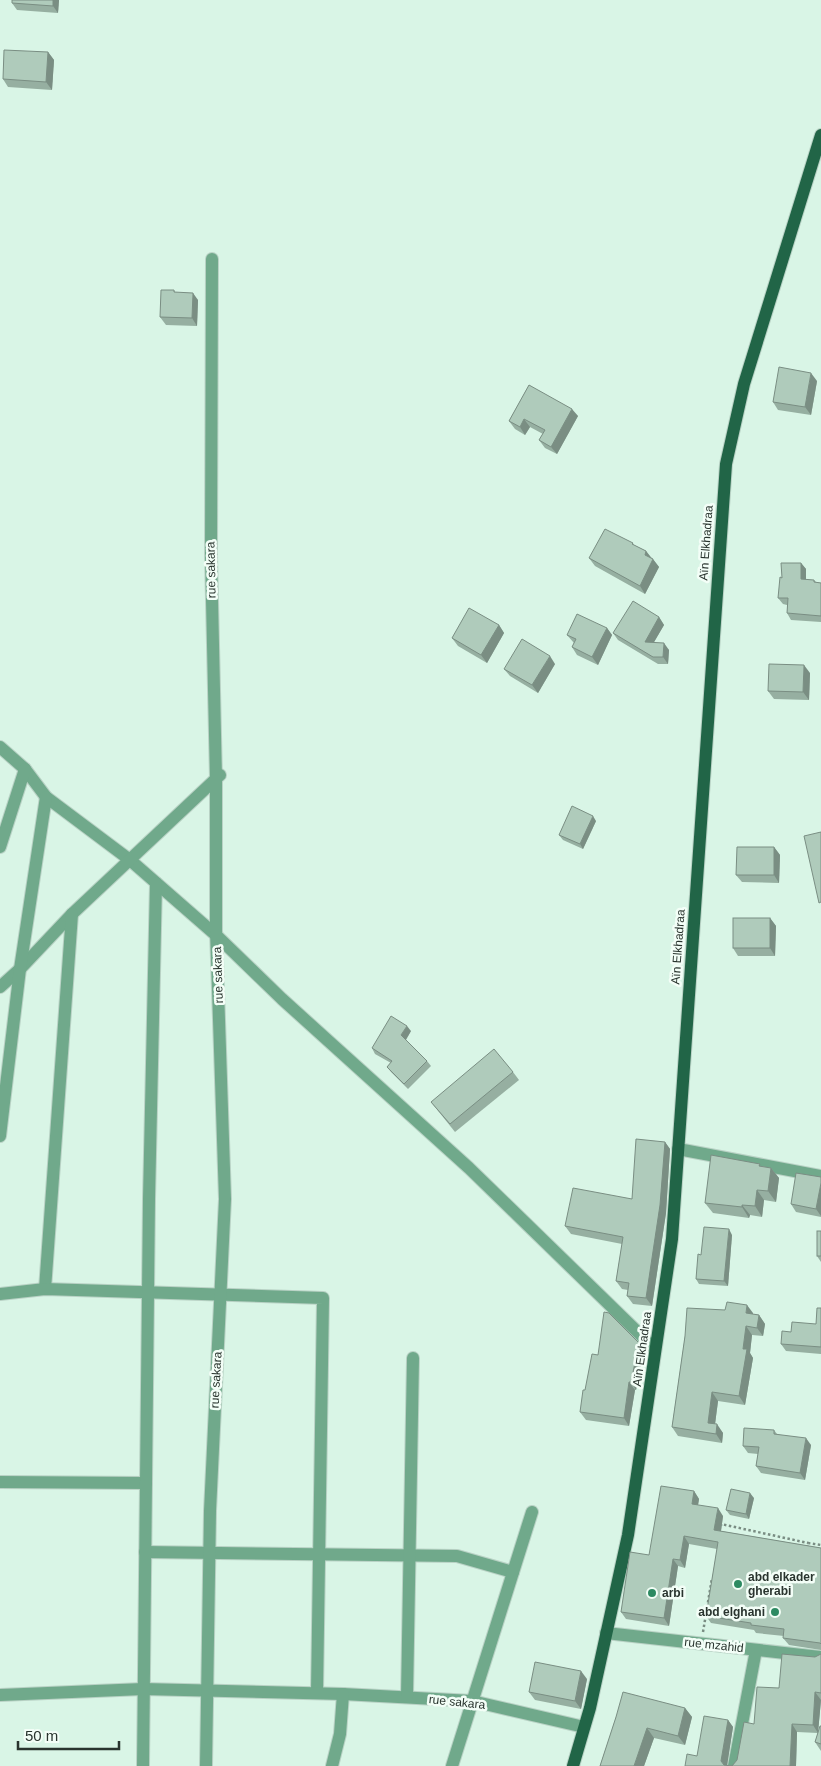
<svg xmlns="http://www.w3.org/2000/svg" width="821" height="1766" font-family="Arial,sans-serif">
  <style>
    .lines { fill: none; stroke-linecap: round; stroke-linejoin: round }
    .minor-casing { stroke: #b9d2c5; stroke-width: 14 }
    .major-casing { stroke: #b9d2c5; stroke-width: 14 }
    .path { stroke: #798c82; stroke-width: 2.5; stroke-dasharray: 2.5 2.5; stroke-linecap: butt }
    .minor { stroke: #70a98b; stroke-width: 12 }
    .major { stroke: #216547; stroke-width: 12 }
    .wall { fill: #96afa1 }
    .shaded-wall { fill: #7a8e83 }
    .building { fill: #afcbbb; stroke: #7a8e83 }
    .poi-dot { fill: #2d8a62; stroke: #f3fef7; stroke-width: 2 }
    .labels { text-anchor: middle; dominant-baseline: central; stroke-width: 5; stroke-linejoin: round; paint-order: stroke }
    .street-label { font-size: 12px; fill: #29342e; stroke: #f3fef7 }
    .poi-label { font-size: 12px; font-weight: bold; fill: #29342e; stroke: #f3fef7; text-anchor: start }
  </style>
  <rect width="100%" height="100%" fill="#d9f5e6"/>
  <g class="lines">
    <defs>
      <g id="minor">
        <path d="M0,747L25,769L46,797L130,860L217,936L282,999L469,1168L655,1349"/>
        <path d="M0,847L25,769"/>
        <path d="M0,987L20,969L72,914L220,775"/>
        <path d="M0,1136L20,969L46,797"/>
        <path d="M678,1149L821,1176"/>
        <path d="M45,1289L72,914"/>
        <path d="M0,1294L45,1289L323,1298L317,1693"/>
        <path d="M0,1482L146,1483"/>
        <path d="M145,1552L457,1556L513,1572"/>
        <path d="M606,1633L821,1657"/>
        <path d="M0,1695L143,1689L343,1694L472,1701L584,1727"/>
        <path d="M407,1697L413,1358"/>
        <path d="M143,1766L149,1199L156,883"/>
        <path d="M206,1766L210,1511L225,1199L216,930V779L211,555L212,259"/>
        <path d="M332,1766L340,1734L343,1694"/>
        <path d="M452,1766L532,1512"/>
        <path d="M734,1766L756,1650"/>
      </g>
      <path id="major" d="M573,1766L590,1708L628,1535L672,1239L726,464L744,384L821,135"/>
    </defs>
    <!-- minor casing -->
    <use href="#minor" class="minor-casing"/>
    <!-- major casing -->
    <use href="#major" class="major-casing"/>
    <!-- path -->
    <g class="path">
      <path d="M721,1526V1524L808,1543"/>
      <path d="M807,1548L808,1543L821,1545"/>
      <path d="M703,1632L712,1578"/>
    </g>
    <!-- minor -->
    <use href="#minor" class="minor"/>
    <!-- major -->
    <use href="#major" class="major"/>
  </g>
  <!-- wall -->
  <g class="wall">
    <path d="M59,0L58,13L17,10L12,3Z"/>
    <path d="M48,52L54,60L52,90L8,87L3,79Z"/>
    <path d="M174,290L175,292L198,300L197,326L166,325L160,317Z"/>
    <path d="M817,381L811,415L778,410L773,402Z"/>
    <path d="M529,385L578,416L557,454L545,448L539,440L543,434L530,427L525,435L515,429L509,421Z"/>
    <path d="M633,543L634,545L646,551L659,567L645,594L595,566L589,558Z"/>
    <path d="M801,563L806,569V580H814L816,582L821,583V622L791,620L787,613V605L783,604L778,598L782,578Z"/>
    <path d="M659,617L664,625L654,642L669,650L668,664H658L618,640L613,633Z"/>
    <path d="M499,625L504,633L487,663L458,646L452,638Z"/>
    <path d="M607,628L612,635L598,665L577,655L572,647L574,643L567,635Z"/>
    <path d="M555,664L538,693L510,676L504,669Z"/>
    <path d="M810,673L809,700L774,699L768,691Z"/>
    <path d="M596,821L583,849L563,840L559,835Z"/>
    <path d="M774,847L780,855L779,883L742,882L736,875Z"/>
    <path d="M770,918L776,926L775,956H738L733,948Z"/>
    <path d="M411,1031L406,1040L427,1061L431,1066L408,1089L391,1072L387,1067L391,1063L375,1054L372,1048Z"/>
    <path d="M513,1072L519,1080L455,1132L431,1102Z"/>
    <path d="M665,1142L670,1149L666,1213L652,1306L633,1304L627,1296L628,1290L622,1289L616,1281L622,1244L571,1234L565,1226L632,1199Z"/>
    <path d="M762,1166L771,1168L779,1178L776,1202L764,1200L762,1217L750,1215L749,1218L713,1213L705,1203Z"/>
    <path d="M821,1177V1217L796,1212L791,1204Z"/>
    <path d="M821,1231V1262L817,1256Z"/>
    <path d="M732,1235L728,1286L699,1284L696,1279L701,1255Z"/>
    <path d="M821,1308V1354L786,1351L781,1344L791,1332L816,1324Z"/>
    <path d="M753,1313V1314L759,1315L765,1324L763,1336L752,1335L750,1353L753,1358L745,1405L718,1401L715,1424L723,1433L722,1443L678,1436L672,1427L685,1336Z"/>
    <path d="M645,1350L636,1390H635L629,1426L586,1420L580,1412L585,1390L598,1355Z"/>
    <path d="M774,1430L777,1434L811,1445L805,1480L761,1473L756,1466L758,1454L748,1453L743,1446Z"/>
    <path d="M694,1491L699,1499L698,1505L723,1516L721,1531L821,1548V1650L789,1645L783,1638L784,1636L756,1633L754,1630L711,1623L706,1616L717,1549L689,1544L685,1568L678,1566L669,1626L626,1619L621,1612L649,1555Z"/>
    <path d="M754,1498L749,1519L730,1515L726,1510Z"/>
    <path d="M821,1654V1700L818,1732L821,1726V1751L815,1742L818,1733L797,1732L796,1766H685L697,1756L728,1720L733,1727L727,1765L732,1766L737,1760L754,1724L779,1688L815,1657Z"/>
    <path d="M587,1679L581,1709L535,1700L529,1692Z"/>
    <path d="M685,1708L692,1717L685,1745L654,1738L644,1766H600L616,1717Z"/>
  </g>
  <!-- shaded-wall -->
  <g class="shaded-wall">
    <path d="M53,0H59L58,13L53,6Z"/>
    <path d="M48,52L54,60L52,90L46,82Z"/>
    <path d="M193,293L198,300L197,326L192,318Z"/>
    <path d="M811,373L817,381L811,415L805,407Z"/>
    <path d="M572,409L578,416L557,454L551,447Z"/>
    <path d="M524,419L530,427L525,435L520,427Z"/>
    <path d="M646,551L652,559L645,555Z"/>
    <path d="M653,559L659,567L645,594L640,586Z"/>
    <path d="M801,563L806,569V586L801,579Z"/>
    <path d="M659,617L664,625L650,649L645,642Z"/>
    <path d="M499,625L504,633L487,663L481,655Z"/>
    <path d="M607,628L612,635L598,665L592,657Z"/>
    <path d="M664,643L669,650L668,664L663,657Z"/>
    <path d="M550,656L555,664L538,693L532,685Z"/>
    <path d="M804,665L810,673L809,700L803,692Z"/>
    <path d="M593,816L596,821L583,849L580,844Z"/>
    <path d="M774,847L780,855L779,883L774,875Z"/>
    <path d="M770,918L776,926L775,956L770,948Z"/>
    <path d="M407,1026L411,1031L405,1041L401,1035Z"/>
    <path d="M665,1142L670,1149L666,1213L652,1306L646,1298Z"/>
    <path d="M771,1168L779,1178L776,1202L768,1191Z"/>
    <path d="M821,1183V1216L816,1209Z"/>
    <path d="M757,1190L764,1200L762,1217L755,1206Z"/>
    <path d="M742,1205L750,1215L749,1218L742,1207Z"/>
    <path d="M729,1229L732,1235L728,1286L724,1281Z"/>
    <path d="M747,1305L753,1313L752,1322L746,1313Z"/>
    <path d="M759,1315L765,1324L763,1336L757,1328Z"/>
    <path d="M746,1326L752,1335L750,1353L753,1358L745,1405L739,1396L743,1349Z"/>
    <path d="M639,1343L645,1350L636,1390L631,1382Z"/>
    <path d="M629,1382L635,1390L629,1426L624,1418Z"/>
    <path d="M712,1392L718,1401L714,1432L708,1423Z"/>
    <path d="M717,1424L723,1433L722,1443L716,1434Z"/>
    <path d="M806,1438L811,1445L805,1480L800,1473Z"/>
    <path d="M694,1491L699,1499L697,1511L692,1504Z"/>
    <path d="M750,1493L754,1498L749,1519L746,1514Z"/>
    <path d="M718,1508L723,1516L720,1538L714,1530Z"/>
    <path d="M684,1536L689,1544L685,1568L680,1560Z"/>
    <path d="M673,1559L678,1566L669,1626L664,1618Z"/>
    <path d="M581,1671L587,1679L581,1709L575,1701Z"/>
    <path d="M815,1692L821,1700L818,1733L813,1725Z"/>
    <path d="M685,1708L692,1717L685,1745L678,1736Z"/>
    <path d="M728,1720L733,1727L727,1766H725L721,1761Z"/>
    <path d="M792,1724L797,1732L796,1766H790Z"/>
    <path d="M647,1728L654,1738L644,1766H634Z"/>
  </g>
  <!-- building -->
  <g class="building">
    <path d="M12,0H53V6L12,3Z"/>
    <path d="M4,50L48,52L46,82L3,79Z"/>
    <path d="M161,290H174V292L193,293L192,318L160,317Z"/>
    <path d="M779,367L811,373L805,407L773,402Z"/>
    <path d="M529,385L572,409L551,447L539,440L545,430L524,419L520,427L509,421Z"/>
    <path d="M605,529L633,543L632,544L646,551L645,555L653,559L640,586L589,558Z"/>
    <path d="M781,563H801V579L814,580V582L821,583V616L787,613L788,598H778L780,577L782,578Z"/>
    <path d="M633,601L659,617L645,642L664,643L663,657H653L613,633Z"/>
    <path d="M469,608L499,625L481,655L452,638Z"/>
    <path d="M577,614L607,628L592,657L572,647L576,639L567,635Z"/>
    <path d="M522,639L550,656L532,685L504,669Z"/>
    <path d="M769,664L804,665L803,692L768,691Z"/>
    <path d="M572,806L593,816L580,844L559,835Z"/>
    <path d="M821,832V902L819,903L804,836Z"/>
    <path d="M737,847H774V875H736Z"/>
    <rect x="733" y="918" width="37" height="30"/>
    <path d="M391,1016L407,1026L401,1035L427,1061L404,1084L387,1067L392,1061L372,1048Z"/>
    <path d="M494,1049L513,1072L450,1124L431,1102Z"/>
    <path d="M636,1139L665,1142L660,1205L646,1298L627,1296L629,1283L616,1281L623,1237L565,1226L573,1188L632,1199Z"/>
    <path d="M711,1155L760,1164L759,1166L771,1168L768,1191L757,1190L755,1206L742,1205V1207L705,1203Z"/>
    <path d="M796,1173L821,1177V1183L816,1209L791,1204Z"/>
    <path d="M704,1227L729,1229L724,1281L696,1279L698,1254L701,1255Z"/>
    <rect x="817" y="1231" width="4" height="25"/>
    <path d="M727,1302L747,1305L746,1313L759,1315L757,1328L746,1326L743,1349H747L739,1396L712,1392L708,1423L717,1424L716,1434L672,1427L685,1336L687,1308L725,1310Z"/>
    <path d="M817,1308H821V1347L781,1344L782,1331L791,1332L792,1322L816,1324Z"/>
    <path d="M604,1312L609,1313L639,1343L631,1382H629L624,1418L580,1412L583,1390H585L592,1354L598,1355Z"/>
    <path d="M744,1428L774,1430V1434L806,1438L800,1473L756,1466L759,1447L743,1446Z"/>
    <path d="M661,1486L694,1491L692,1504L718,1508L714,1530L821,1548V1644L820,1643L783,1638L784,1629L751,1625V1623L706,1616L718,1542L684,1536L680,1560L673,1559L664,1618L621,1612L630,1552L649,1555Z"/>
    <path d="M731,1489L750,1493L746,1514L726,1510Z"/>
    <path d="M782,1654L815,1657L821,1654V1693L815,1692L813,1725L792,1724L790,1766H685L687,1754L697,1756L704,1716L728,1720L721,1761L724,1765L732,1766L737,1760L744,1722L754,1724L757,1687L779,1688Z"/>
    <path d="M535,1662L581,1671L575,1701L529,1692Z"/>
    <path d="M623,1692L685,1708L678,1736L647,1728L634,1766H600L616,1717Z"/>
    <path d="M820,1726H821V1744L815,1742Z"/>
  </g>
  <!-- markers -->
  <g class="poi-dot">
    <circle cx="738" cy="1584" r="5"/>
    <circle cx="652" cy="1593" r="5"/>
    <circle cx="775" cy="1612" r="5"/>
  </g>
  <g class="labels">
    <!-- street labels -->
    <g class="street-label">
      <text transform="translate(706 543) rotate(-86)">Aïn Elkhadraa</text>
      <text transform="translate(211 570) rotate(-91)">rue sakara</text>
      <text transform="translate(678 947) rotate(-86)">Aïn Elkhadraa</text>
      <text transform="translate(218 975) rotate(-92)">rue sakara</text>
      <text transform="translate(642 1349) rotate(-82)">Aïn Elkhadraa</text>
      <text transform="translate(216 1380) rotate(-87)">rue sakara</text>
      <text transform="translate(714 1645) rotate(6)">rue mzahid</text>
      <text transform="translate(457 1702) rotate(6)">rue sakara</text>
    </g>
    <!-- poi labels -->
    <g class="poi-label">
      <text x="748" y="1577">abd elkader<tspan x="748" dy="14">gherabi</tspan></text>
      <text x="662" y="1593">arbi</text>
      <text x="765" y="1612" text-anchor="end">abd elghani</text>
    </g>
  </g>
  <!-- scale -->
  <path d="M18 1741v8h101v-8" fill="none" stroke="#29342e" stroke-width="2.5"/>
  <text x="25" y="1741" font-size="15" fill="#29342e" stroke="#f3fef7" stroke-width="4" paint-order="stroke">50 m</text>
</svg>
